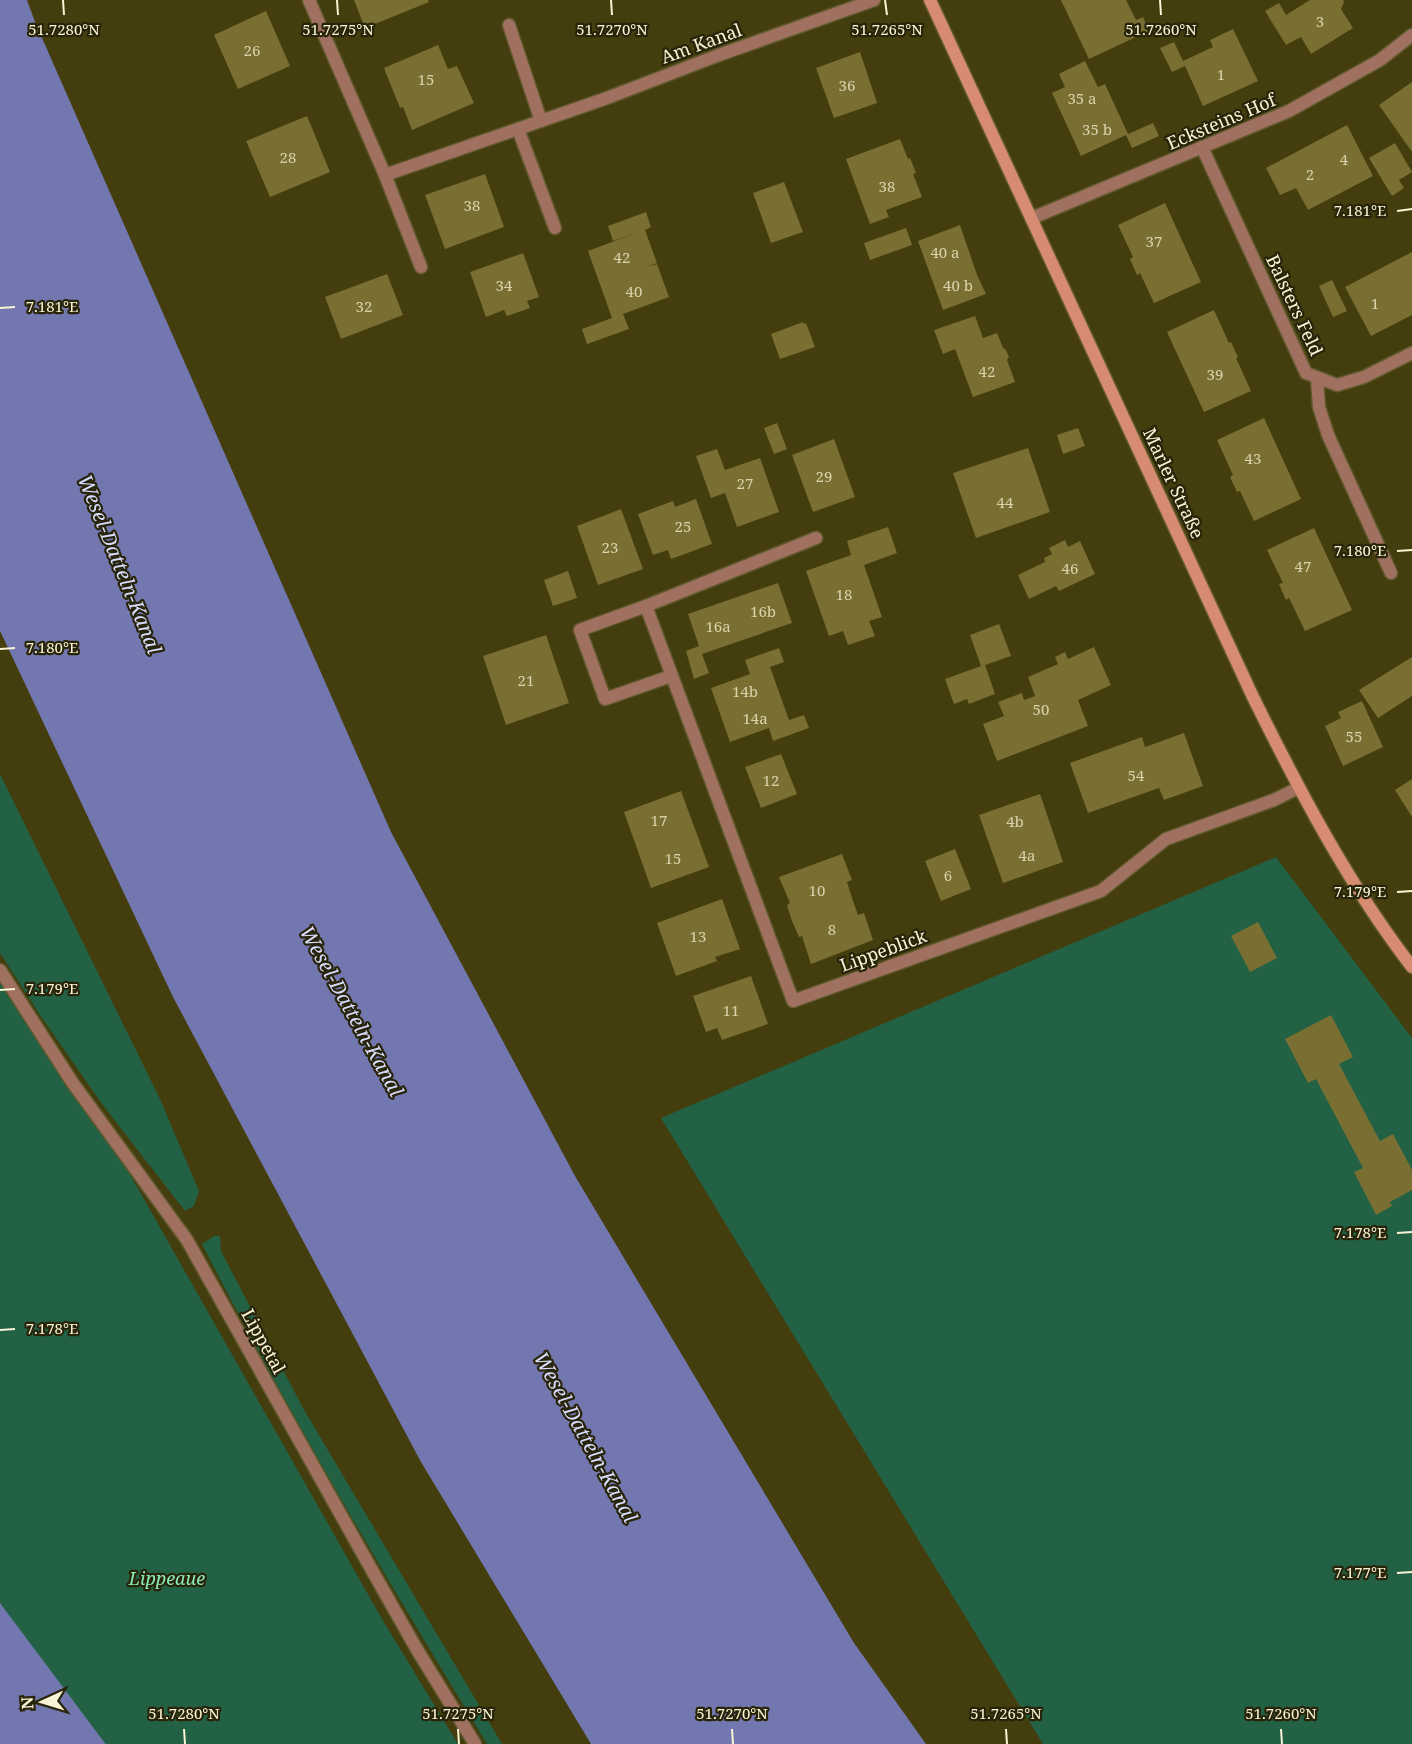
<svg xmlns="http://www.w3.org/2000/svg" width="1412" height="1744" font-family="'Noto Serif',serif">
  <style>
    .green { fill: #226144 }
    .water { fill: #7377af }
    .building { fill: #796f32 }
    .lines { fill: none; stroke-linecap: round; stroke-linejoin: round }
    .lane-casing { stroke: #615a2d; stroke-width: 15 }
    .street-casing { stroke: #615a2d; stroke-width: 15 }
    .secondary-casing { stroke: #615a2d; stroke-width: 15 }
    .lane { stroke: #a07060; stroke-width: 12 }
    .street { stroke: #a07060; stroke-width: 12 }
    .secondary { stroke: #d78c72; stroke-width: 12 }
    .ticks { fill: none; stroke: #f9f4d5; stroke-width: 2 }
    .labels { text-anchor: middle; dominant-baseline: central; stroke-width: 4.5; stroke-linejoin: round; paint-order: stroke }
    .number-label { font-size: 15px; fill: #d9d3ac }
    .street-label { font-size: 18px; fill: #f9f4d5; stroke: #28240a }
    .park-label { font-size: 18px; font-style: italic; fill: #8ae9b8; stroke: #28240a }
    .water-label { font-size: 20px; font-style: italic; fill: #d7dbfd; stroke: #28240a }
    .ticks-label { font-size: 15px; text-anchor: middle; fill: #f9f4d5; stroke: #28240a; stroke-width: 4.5; stroke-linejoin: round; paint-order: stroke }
  </style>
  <rect width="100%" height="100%" fill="#443d0d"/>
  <!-- green -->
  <g class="green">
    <path d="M0,774L160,1099L199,1191L194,1206L185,1211L102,1104L40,1015L0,953Z"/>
    <path d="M1276,857L1412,1038V1744H1043L661,1118Z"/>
    <path d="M0,981L38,1042L128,1171L382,1619L458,1744H0Z"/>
    <path d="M214,1236H220L221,1251L303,1408L502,1744H487C387,1580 289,1415 202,1244Z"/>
  </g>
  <!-- water -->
  <g class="water">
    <path d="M0,0H27L35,22L391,832L575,1176L854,1643L926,1744H591L421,1462L173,997L0,631Z"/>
    <path d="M0,1603L104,1742L106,1744H0Z"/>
  </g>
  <!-- building -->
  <g class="building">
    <path d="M354,0H428L429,2L365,28Z"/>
    <path d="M1061,0H1126L1136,20L1143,17L1149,31L1089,59Z"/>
    <path d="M1310,0H1343L1344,2L1341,9L1353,28L1311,54L1301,37L1286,45L1265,11L1279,3L1286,15Z"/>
    <path d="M266,11L290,66L238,89L214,35Z"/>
    <path d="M1233,29L1258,81L1203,106L1185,66L1172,72L1160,48L1174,42L1183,61L1213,47L1210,40Z"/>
    <path d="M438,45L448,69L457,66L474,103L412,130L403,107L400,108L384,68Z"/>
    <path d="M860,52L877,103L834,118L816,68Z"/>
    <path d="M1085,61L1098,87L1105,84L1128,134L1153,123L1159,136L1132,148L1126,135L1081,156L1052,93L1065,87L1059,74Z"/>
    <path d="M1412,82V152L1379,105Z"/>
    <path d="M307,116L330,172L270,197L246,141Z"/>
    <path d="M1347,125L1373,176L1308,210L1296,188L1280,195L1266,168Z"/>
    <path d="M900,139L908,159L910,158L916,173L913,174L922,197L886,210L889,217L870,224L846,159Z"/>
    <path d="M1395,143L1412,172L1399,180L1404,188L1392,196L1369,158Z"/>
    <path d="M485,174L504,227L445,249L425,195Z"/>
    <path d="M784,182L803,232L771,243L753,193Z"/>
    <path d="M1165,203L1201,282L1154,303L1140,273L1137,275L1130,259L1133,257L1118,225Z"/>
    <path d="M646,212L651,227L645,230L657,263L646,267L657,264L669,297L623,314L629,329L587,344L582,329L612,318L588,251L639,232L613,241L608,226Z"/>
    <path d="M960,225L977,275L986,294L943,310L918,241Z"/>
    <path d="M906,228L912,245L870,260L864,243Z"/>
    <path d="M1412,252V315L1371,336L1345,287Z"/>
    <path d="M523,253L539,297L527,301L530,308L507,316L504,310L486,317L470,272Z"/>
    <path d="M387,274L403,315L341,339L325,297Z"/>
    <path d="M1332,280L1347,311L1333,317L1319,286Z"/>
    <path d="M1214,310L1229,343L1231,342L1238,357L1236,358L1251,391L1204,412L1167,332Z"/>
    <path d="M975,316L983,338L997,333L1003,348L1006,350L1009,357L1007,360L1015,382L973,397L955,349L943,354L934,330Z"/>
    <path d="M803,322L804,324L806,323L815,347L780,359L771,334Z"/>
    <path d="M1264,418L1301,499L1254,521L1240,491L1237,492L1230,477L1233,475L1217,440Z"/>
    <path d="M777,423L787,449L774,454L764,428Z"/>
    <path d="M1078,428L1085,446L1063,454L1057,435Z"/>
    <path d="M834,439L855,497L813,512L792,455Z"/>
    <path d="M1028,448L1050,512L976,538L953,473Z"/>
    <path d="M717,449L725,470L760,458L779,512L737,527L725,493L711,498L696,456Z"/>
    <path d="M696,499L712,544L671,559L668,550L653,555L638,514L673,501L675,507Z"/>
    <path d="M621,509L643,569L598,585L577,526Z"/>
    <path d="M888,527L897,553L864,565L882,617L869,621L875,636L848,645L843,631L829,636L806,571L851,555L847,541Z"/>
    <path d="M1314,528L1352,610L1305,631L1289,598L1286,600L1279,584L1283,583L1267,550Z"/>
    <path d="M1065,540L1068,547L1080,541L1095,574L1059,591L1056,586L1029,599L1018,575L1045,562L1044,558L1052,554L1049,548Z"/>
    <path d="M568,571L577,598L553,606L544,580Z"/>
    <path d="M778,583L792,623L702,654L709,673L694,679L686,651L699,646L688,614Z"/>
    <path d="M999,624L1011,656L985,665L995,694L969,704L967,699L954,704L945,679L981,666L970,635Z"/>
    <path d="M546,635L569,703L506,725L483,656Z"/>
    <path d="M1094,647L1111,685L1078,700L1088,726L997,761L983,724L1004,716L998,702L1022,693L1024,700L1035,696L1028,677L1058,664L1055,657L1065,652L1068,659Z"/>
    <path d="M779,648L784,662L770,667L789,720L804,715L809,728L773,741L769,728L730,742L711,688L750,674L745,660Z"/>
    <path d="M1412,657V696L1378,718L1359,690Z"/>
    <path d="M1362,701L1383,747L1343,766L1325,726L1341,718L1338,712Z"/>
    <path d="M1184,733L1203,786L1164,800L1159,788L1088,813L1070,763L1142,737L1145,747Z"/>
    <path d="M781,754L797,794L761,808L745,767Z"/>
    <path d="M1412,779V817L1395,790Z"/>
    <path d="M681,791L709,867L651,888L624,812Z"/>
    <path d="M1040,794L1063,862L1003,883L979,815Z"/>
    <path d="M955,849L971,889L941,901L925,861Z"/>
    <path d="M842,854L852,880L847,882L852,898L858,915L864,913L873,940L811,964L802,936L799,937L792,921L787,905L790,903L779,877Z"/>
    <path d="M722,899L740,949L715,957L717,961L676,976L657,923Z"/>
    <path d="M1258,922L1277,958L1250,972L1231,936Z"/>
    <path d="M751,976L768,1024L722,1040L717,1028L706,1032L693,996Z"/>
    <path d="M1331,1015L1353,1057L1339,1064L1380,1141L1393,1134L1412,1170V1190L1390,1202L1392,1206L1376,1215L1354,1172L1363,1168L1316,1079L1308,1083L1285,1039Z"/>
  </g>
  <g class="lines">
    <defs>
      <path id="lane" d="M1317,378L1319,407L1328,435L1391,573"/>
      <g id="street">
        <path d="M309,0L385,175L607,98L719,55L874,0"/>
        <path d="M509,25L541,121"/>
        <path d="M518,129L555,228"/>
        <path d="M1202,147L1306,373L1337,385L1364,377L1412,353"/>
        <path d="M385,175L421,267"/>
        <path d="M1032,218L1289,111L1380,60L1412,35"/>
        <path d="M816,538L646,606L793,1001L1101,891L1166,839L1274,800L1298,788"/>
        <path d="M646,606L580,630L605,699L671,676"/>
        <path d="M0,970L72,1082L187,1240L360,1549L416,1648L475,1744"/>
      </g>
      <path id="secondary" d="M930,0L1253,697C1299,790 1348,884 1412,967"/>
    </defs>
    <!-- lane casing -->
    <use href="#lane" class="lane-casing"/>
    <!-- street casing -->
    <use href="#street" class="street-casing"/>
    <!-- secondary casing -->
    <use href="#secondary" class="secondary-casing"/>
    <!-- lane -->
    <use href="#lane" class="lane"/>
    <!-- street -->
    <use href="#street" class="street"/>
    <!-- secondary -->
    <use href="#secondary" class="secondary"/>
  </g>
  <!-- ticks -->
  <path class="ticks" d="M63,0L64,15M337,0L338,15M611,0L612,15M885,0L887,15M1160,0L1161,15M1397,211L1412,209M0,308L15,307M1397,551L1412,550M0,649L15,648M1397,892L1412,891M0,990L15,989M1397,1233L1412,1232M0,1330L15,1329M1397,1573L1412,1572M184,1729L185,1744M458,1729L459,1744M732,1729L733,1744M1006,1729L1007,1744M1281,1729L1282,1744"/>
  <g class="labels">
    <!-- number labels -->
    <g class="number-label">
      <text x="1320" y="21">3</text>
      <text x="252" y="50">26</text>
      <text x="1221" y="74">1</text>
      <text x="426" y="79">15</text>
      <text x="847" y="85">36</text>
      <text x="1082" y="98">35 a</text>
      <text x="1097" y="129">35 b</text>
      <text x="288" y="157">28</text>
      <text x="1344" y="159">4</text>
      <text x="1310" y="174">2</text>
      <text x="887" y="186">38</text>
      <text x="472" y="205">38</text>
      <text x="1154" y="241">37</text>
      <text x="945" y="252">40 a</text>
      <text x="622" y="257">42</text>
      <text x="504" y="285">34</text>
      <text x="958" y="285">40 b</text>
      <text x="634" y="291">40</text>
      <text x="1375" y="303">1</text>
      <text x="364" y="306">32</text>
      <text x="987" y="371">42</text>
      <text x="1215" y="374">39</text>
      <text x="1253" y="458">43</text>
      <text x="824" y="476">29</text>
      <text x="745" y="483">27</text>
      <text x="1005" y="502">44</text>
      <text x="683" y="526">25</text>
      <text x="610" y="547">23</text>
      <text x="1303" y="566">47</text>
      <text x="1070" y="568">46</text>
      <text x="844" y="594">18</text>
      <text x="763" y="611">16b</text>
      <text x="718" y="626">16a</text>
      <text x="526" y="680">21</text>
      <text x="745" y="691">14b</text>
      <text x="1041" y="709">50</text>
      <text x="755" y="718">14a</text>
      <text x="1354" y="736">55</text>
      <text x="1136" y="775">54</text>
      <text x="771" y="780">12</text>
      <text x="659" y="820">17</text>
      <text x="1015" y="821">4b</text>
      <text x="1027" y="855">4a</text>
      <text x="673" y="858">15</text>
      <text x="948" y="875">6</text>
      <text x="817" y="890">10</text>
      <text x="832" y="929">8</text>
      <text x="698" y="936">13</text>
      <text x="731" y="1010">11</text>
    </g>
    <!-- street labels -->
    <g class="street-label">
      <text transform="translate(701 43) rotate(-20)">Am Kanal</text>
      <text transform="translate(1221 121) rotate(-23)">Ecksteins Hof</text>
      <text transform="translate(1295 305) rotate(65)">Balsters Feld</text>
      <text transform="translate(1174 483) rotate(65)">Marler Straße</text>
      <text transform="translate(883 950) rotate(-20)">Lippeblick</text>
      <text transform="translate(264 1341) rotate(61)">Lippetal</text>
    </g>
    <!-- park labels -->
    <g class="park-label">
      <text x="167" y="1578">Lippeaue</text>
    </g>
    <!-- water labels -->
    <g class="water-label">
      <text transform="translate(120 564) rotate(68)">Wesel-Datteln-Kanal</text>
      <text transform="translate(352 1011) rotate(61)">Wesel-Datteln-Kanal</text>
      <text transform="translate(586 1437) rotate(61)">Wesel-Datteln-Kanal</text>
    </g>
  </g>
  <g class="ticks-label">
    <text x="64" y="35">51.7280°N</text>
    <text x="338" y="35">51.7275°N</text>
    <text x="612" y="35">51.7270°N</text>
    <text x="887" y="35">51.7265°N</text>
    <text x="1161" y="35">51.7260°N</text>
    <text x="1360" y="216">7.181°E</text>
    <text x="52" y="312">7.181°E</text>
    <text x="1360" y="556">7.180°E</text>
    <text x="52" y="653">7.180°E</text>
    <text x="1360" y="897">7.179°E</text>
    <text x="52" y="994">7.179°E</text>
    <text x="1360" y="1238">7.178°E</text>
    <text x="52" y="1334">7.178°E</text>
    <text x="1360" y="1578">7.177°E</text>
    <text x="184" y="1719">51.7280°N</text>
    <text x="458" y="1719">51.7275°N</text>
    <text x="732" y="1719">51.7270°N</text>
    <text x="1006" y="1719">51.7265°N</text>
    <text x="1281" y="1719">51.7260°N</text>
  </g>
  <!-- north arrow -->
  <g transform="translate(42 1702) rotate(266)" stroke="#28240a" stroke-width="4.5" paint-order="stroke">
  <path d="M0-4.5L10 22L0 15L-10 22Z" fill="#f9f4d5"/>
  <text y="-9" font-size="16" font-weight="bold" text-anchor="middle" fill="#f9f4d5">N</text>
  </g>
</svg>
